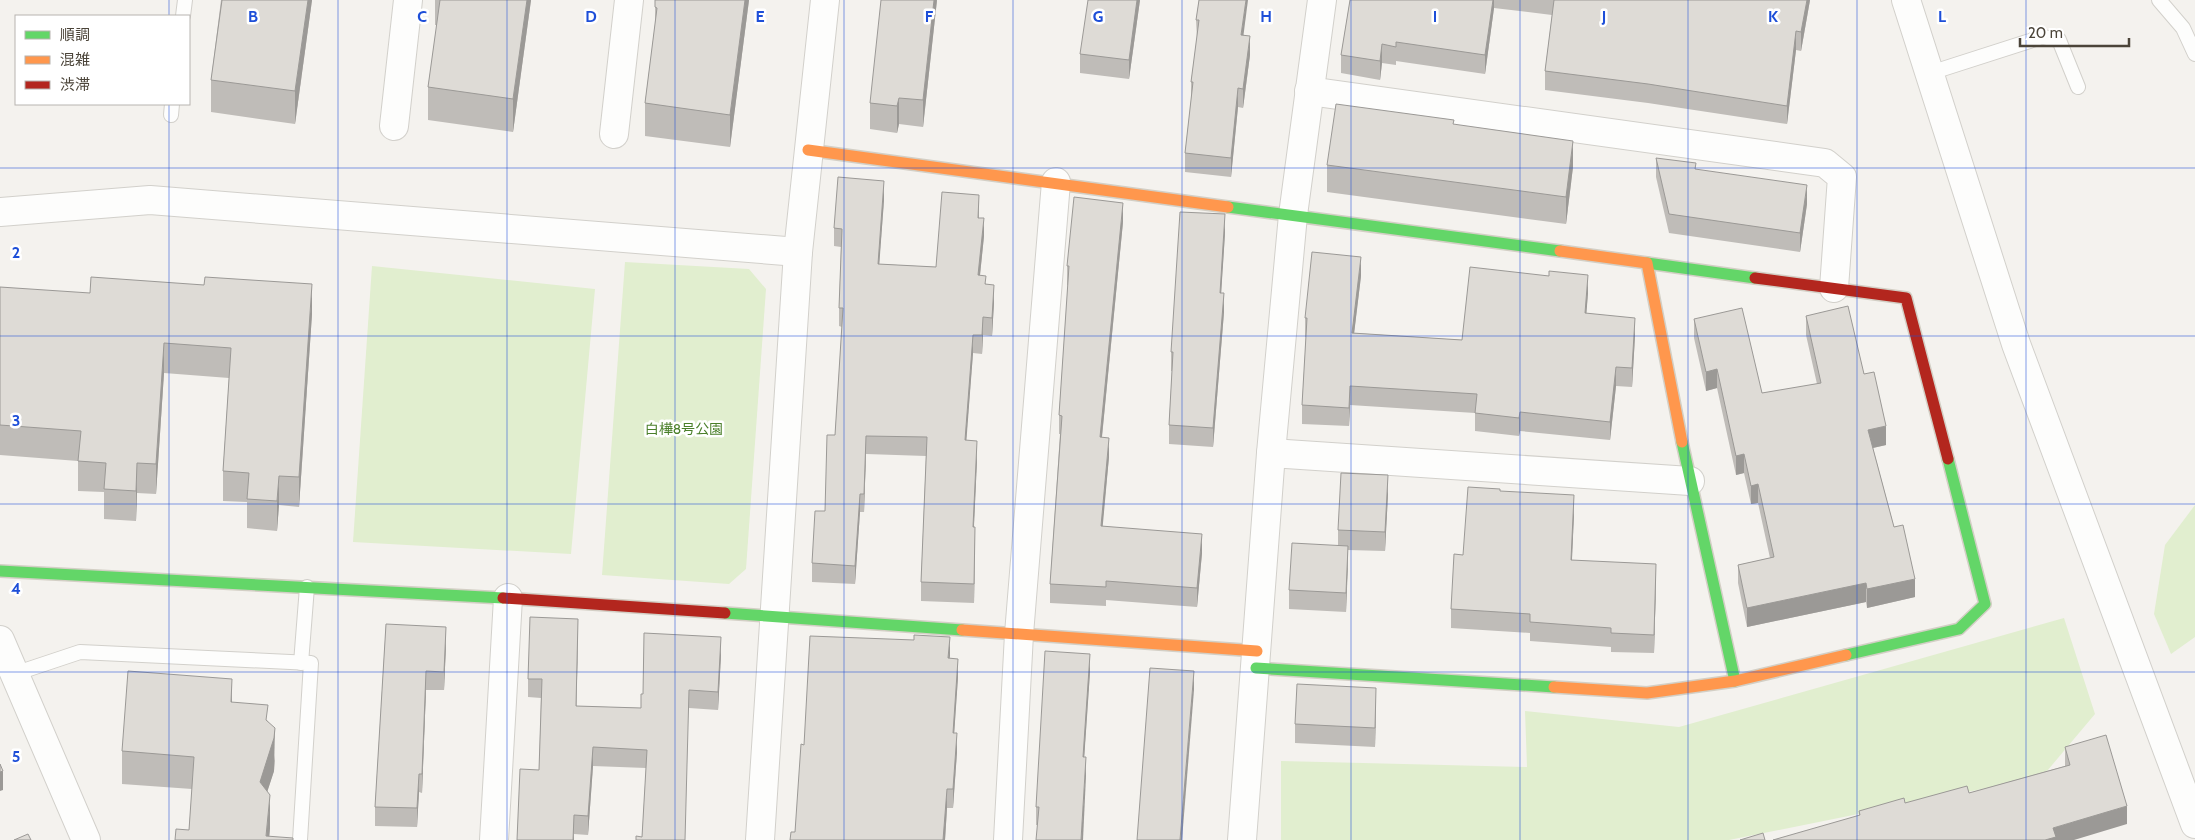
<svg xmlns="http://www.w3.org/2000/svg" width="2195" height="840" font-family="Cabin,'Noto Sans JP',sans-serif">
  <style>
    .green { fill: #e1eecf }
    .lines { fill: none; stroke-linecap: round; stroke-linejoin: round }
    .lane-casing { stroke: #d2d0cb; stroke-width: 16 }
    .street-casing { stroke: #d2d0cb; stroke-width: 30 }
    .fast-casing { stroke: #d3cfc5; stroke-width: 14 }
    .slow-casing { stroke: #d3cfc5; stroke-width: 14 }
    .jam-casing { stroke: #d3cfc5; stroke-width: 14 }
    .lane { stroke: #fdfdfc; stroke-width: 14 }
    .street { stroke: #fdfdfc; stroke-width: 28 }
    .fast { stroke: #63d668; stroke-width: 11 }
    .slow { stroke: #ff974d; stroke-width: 11 }
    .jam { stroke: #b3261e; stroke-width: 11 }
    .wall { fill: #bfbcb8 }
    .shaded-wall { fill: #9b9996 }
    .building { fill: #dedbd6; stroke: #9b9996 }
    .grid { fill: none; stroke: #1d4ed8; stroke-width: 1; stroke-opacity: 0.55 }
    .labels { text-anchor: middle; dominant-baseline: central; stroke-width: 5; stroke-linejoin: round; paint-order: stroke }
    .park-label { font-size: 14px; fill: #4a7f2a; stroke: #fff }
    .grid-label { font-size: 16px; text-anchor: middle; font-weight: bold; fill: #1d4ed8; stroke: #fff; stroke-width: 5; stroke-linejoin: round; paint-order: stroke }
  </style>
  <rect width="100%" height="100%" fill="#f4f2ee"/>
  <!-- green -->
  <g class="green">
    <path d="M625,262L749,269L766,289L746,569L729,584L602,575Z"/>
    <path d="M372,266L595,289L571,554L353,542Z"/>
    <path d="M2195,505V637L2171,654L2154,614L2165,545Z"/>
    <path d="M2064,618L2095,714L2042,777L1729,840H1281V761L1527,767L1525,711L1679,727Z"/>
  </g>
  <g class="lines">
    <defs>
      <g id="lane">
        <path d="M2159,0L2183,28L2195,54"/>
        <path d="M183,16L185,0"/>
        <path d="M1930,73L2042,37L2059,40L2078,87"/>
        <path d="M171,115L172,104"/>
        <path d="M301,663L307,587"/>
        <path d="M14,674L80,652L311,663L300,840"/>
      </g>
      <g id="street">
        <path d="M1906,0L2016,344L2195,824"/>
        <path d="M1309,91L1825,163L1842,177L1834,288"/>
        <path d="M394,126L408,0"/>
        <path d="M614,134L629,0"/>
        <path d="M0,212L150,200L798,252"/>
        <path d="M1271,453L1690,481"/>
        <path d="M0,640L86,840"/>
        <path d="M494,840L508,598"/>
        <path d="M760,840L798,252L825,0"/>
        <path d="M1008,840L1019,634L1056,182"/>
        <path d="M1242,840L1271,453L1293,215L1322,0"/>
      </g>
      <g id="fast">
        <path d="M1228,207L1560,251"/>
        <path d="M1647,263L1755,278"/>
        <path d="M1682,442L1735,681"/>
        <path d="M0,571L503,598"/>
        <path d="M725,613L962,630"/>
        <path d="M1846,655L1959,629L1985,604L1948,459"/>
        <path d="M1256,668L1554,687"/>
      </g>
      <g id="slow">
        <path d="M808,150L1228,207"/>
        <path d="M1560,251L1647,263L1682,442"/>
        <path d="M962,630L1257,651"/>
        <path d="M1554,687L1647,693L1735,681L1846,655"/>
      </g>
      <g id="jam">
        <path d="M1755,278L1906,298L1948,459"/>
        <path d="M503,598L725,613"/>
      </g>
    </defs>
    <!-- lane casing -->
    <use href="#lane" class="lane-casing"/>
    <!-- street casing -->
    <use href="#street" class="street-casing"/>
    <!-- fast casing -->
    <use href="#fast" class="fast-casing"/>
    <!-- slow casing -->
    <use href="#slow" class="slow-casing"/>
    <!-- jam casing -->
    <use href="#jam" class="jam-casing"/>
    <!-- lane -->
    <use href="#lane" class="lane"/>
    <!-- street -->
    <use href="#street" class="street"/>
    <!-- fast -->
    <use href="#fast" class="fast"/>
    <!-- slow -->
    <use href="#slow" class="slow"/>
    <!-- jam -->
    <use href="#jam" class="jam"/>
  </g>
  <!-- wall -->
  <g class="wall">
    <path d="M221,0H312L295,124L211,112V80Z"/>
    <path d="M435,0H531L513,132L428,120V87L437,25H435Z"/>
    <path d="M655,0H749L730,147L645,136V103L655,25Z"/>
    <path d="M937,0L923,127L899,124L897,133L870,129V103Z"/>
    <path d="M1140,0L1129,79L1080,73V54Z"/>
    <path d="M1199,0L1244,35L1250,55L1243,108L1238,107L1231,177L1185,172V153L1191,101V82L1197,38L1196,20Z"/>
    <path d="M1350,0H1810L1801,51L1796,50L1787,124L1648,103L1545,90V71L1552,15L1494,8L1485,74L1396,61V65L1382,63L1380,80L1341,73V55Z"/>
    <path d="M1454,125L1573,167L1566,224L1327,192V165Z"/>
    <path d="M1656,158L1696,169L1807,204L1800,252L1669,233L1656,177Z"/>
    <path d="M884,200L879,264L936,267L979,218L984,236L980,275L986,284L994,303L992,336L983,335L982,354L973,353L966,440L977,460L974,527L975,545L974,603L921,601V582L926,456L866,454L864,512H860L855,584L812,582V563L825,511L835,435L842,327L839,326V308L841,247L834,246V228Z"/>
    <path d="M1123,222L1102,437L1109,457L1102,526L1202,553L1197,607L1106,600V606L1050,603V584L1060,434H1059V415L1068,285H1067V266Z"/>
    <path d="M1225,233L1221,293L1224,312L1213,447L1169,444V425L1172,371H1171V352Z"/>
    <path d="M1361,276L1354,333L1462,340L1588,293L1586,313L1635,336L1632,387L1616,386L1610,440L1520,431L1519,436L1475,431V413L1350,405L1349,426L1302,424V405L1306,337H1305V318Z"/>
    <path d="M0,287L312,314L299,507L279,505L277,531L247,528V502L223,501V471L229,378L164,373L156,494L137,493L136,521L104,519V492L78,491V461L0,455Z"/>
    <path d="M1806,316L1864,374L1886,445L1873,448L1894,527L1915,597L1867,608L1866,602L1747,627L1738,583V565L1770,558L1758,503L1751,504L1744,473L1736,475L1717,388L1706,391L1694,338V319L1762,393L1817,384L1806,335Z"/>
    <path d="M1500,492L1574,514L1572,560L1656,583L1654,653L1611,652V647L1530,641V633L1451,628V609L1463,555Z"/>
    <path d="M1388,494L1385,551L1348,550L1346,612L1289,609V590L1338,545V530Z"/>
    <path d="M386,624L446,645L444,690H426L422,793L419,792L417,827L375,826V807Z"/>
    <path d="M578,637L576,706L641,708L643,694L721,655L718,710L689,708L642,837L646,768L593,766L588,835L574,834L539,770L541,698L528,697V679Z"/>
    <path d="M950,658L958,677L954,733L957,752L953,808H947L945,840H790L795,832L804,745Z"/>
    <path d="M1090,672L1084,757L1086,776L1037,825H1036V807Z"/>
    <path d="M232,702L268,721L275,761L274,771L267,792L270,828L269,836L189,830L192,789L122,784V751Z"/>
    <path d="M1376,707L1375,747L1295,743V724Z"/>
    <path d="M2065,747L2127,824L1859,815V811L1969,793L2065,766Z"/>
  </g>
  <!-- shaded-wall -->
  <g class="shaded-wall">
    <path d="M308,0H312L295,124V91Z"/>
    <path d="M527,0H531L513,132V99Z"/>
    <path d="M745,0H749L730,147V115Z"/>
    <path d="M934,0H937L923,127V100Z"/>
    <path d="M1137,0H1140L1129,79V60Z"/>
    <path d="M1246,0H1248L1241,54V35Z"/>
    <path d="M1493,0H1494V8L1485,74V55Z"/>
    <path d="M1807,0H1810L1801,51V32Z"/>
    <path d="M1796,31V50L1787,124V106Z"/>
    <path d="M1250,36V55L1243,108V89Z"/>
    <path d="M1382,44V63L1380,80V61Z"/>
    <path d="M1238,88V107L1231,177V158Z"/>
    <path d="M899,98V124L897,133V106Z"/>
    <path d="M1573,141V167L1566,224V197Z"/>
    <path d="M884,181V200L878,282V264Z"/>
    <path d="M1807,185V204L1800,252V233Z"/>
    <path d="M979,195V213L978,236V218Z"/>
    <path d="M1123,203V222L1100,456V437Z"/>
    <path d="M1225,214V233L1220,312V293Z"/>
    <path d="M984,218V236L978,294V275Z"/>
    <path d="M1361,257V276L1352,351V333Z"/>
    <path d="M1588,275V293L1585,332V313Z"/>
    <path d="M312,284V314L299,507V477Z"/>
    <path d="M994,285V303L992,336V318Z"/>
    <path d="M1224,293V312L1213,447V428Z"/>
    <path d="M983,317V335L982,354V335Z"/>
    <path d="M1635,318V336L1632,387V368Z"/>
    <path d="M973,335V353L965,459V440Z"/>
    <path d="M164,343V373L156,494V464Z"/>
    <path d="M1616,367V386L1610,440V422Z"/>
    <path d="M1717,369V388L1706,391V372Z"/>
    <path d="M1350,386V405L1349,426V408Z"/>
    <path d="M1520,412V431L1519,436V418Z"/>
    <path d="M1886,426V445L1868,449V430Z"/>
    <path d="M866,436V454L864,512V494Z"/>
    <path d="M1109,438V457L1101,545V526Z"/>
    <path d="M977,441V460L973,545V527Z"/>
    <path d="M1744,454V473L1736,475V456Z"/>
    <path d="M137,463V493L136,521V491Z"/>
    <path d="M1388,475V494L1385,551V532Z"/>
    <path d="M279,476V505L277,531V501Z"/>
    <path d="M1758,484V503L1751,504V486Z"/>
    <path d="M860,494V512L855,584V566Z"/>
    <path d="M1574,495V514L1571,579V560Z"/>
    <path d="M975,527V545L974,603V584Z"/>
    <path d="M1202,534V553L1197,607V588Z"/>
    <path d="M1348,546V564L1346,612V593Z"/>
    <path d="M1656,564V583L1654,653V635Z"/>
    <path d="M1915,579V597L1867,608V589Z"/>
    <path d="M1866,583V602L1747,627V608Z"/>
    <path d="M578,619V637L576,725V706Z"/>
    <path d="M446,627V645L444,690V672Z"/>
    <path d="M721,637V655L718,710V692Z"/>
    <path d="M950,637V656L948,676V658Z"/>
    <path d="M1090,654V672L1083,776V757Z"/>
    <path d="M958,659V677L953,751V733Z"/>
    <path d="M426,671V690L422,793V774Z"/>
    <path d="M1194,671V690L1182,840H1180Z"/>
    <path d="M232,679V712L231,702Z"/>
    <path d="M1376,688V707L1375,747V728Z"/>
    <path d="M275,728L274,771L260,814V782Z"/>
    <path d="M957,733V752L953,808V789Z"/>
    <path d="M593,747V766L588,835V816Z"/>
    <path d="M1086,757V776L1083,840H1081Z"/>
    <path d="M3,771V790L0,791V772Z"/>
    <path d="M419,774V792L417,827V808Z"/>
    <path d="M947,789V808L945,840H943Z"/>
    <path d="M270,795V828L269,840H266Z"/>
    <path d="M2127,806V824L2074,840H2045L2053,828Z"/>
    <path d="M574,815V840H573Z"/>
  </g>
  <!-- building -->
  <g class="building">
    <path d="M222,0H308L295,91L211,80Z"/>
    <path d="M440,0H527L513,99L428,87Z"/>
    <path d="M655,0H745L730,115L645,103L657,8L655,7Z"/>
    <path d="M881,0H934L923,100L899,98L897,106L870,103Z"/>
    <path d="M1088,0H1137L1129,60L1080,54Z"/>
    <path d="M1199,0H1246L1241,35L1250,36L1243,89L1238,88L1231,158L1185,153L1193,82H1191L1199,20H1196Z"/>
    <path d="M1350,0H1493L1485,55L1396,42V47L1382,44L1380,61L1341,55Z"/>
    <path d="M1554,0H1807L1801,32L1796,31L1787,106L1648,84L1545,71Z"/>
    <path d="M1336,104L1454,120L1453,124L1573,141L1566,197L1327,165Z"/>
    <path d="M1656,158L1696,163L1695,169L1807,185L1800,233L1669,214Z"/>
    <path d="M838,177L884,181L878,264L936,267L942,192L979,195L978,218H984L978,275L986,276L985,284L994,285L992,318L983,317L982,335H973L965,440L977,441L973,527H975L974,584L921,582L927,437L866,436L864,494H860L855,566L812,563L815,511H825L827,435H835L843,308H839L842,229L834,228Z"/>
    <path d="M1074,197L1123,203L1100,437L1109,438L1101,526L1202,534L1197,588L1106,581V587L1050,584L1062,416L1059,415L1069,266H1067Z"/>
    <path d="M1180,212L1225,214L1220,293H1224L1213,428L1169,425L1173,352H1171Z"/>
    <path d="M1312,252L1361,257L1352,333L1462,340L1470,267L1549,276V271L1588,275L1585,313L1635,318L1632,368L1616,367L1610,422L1520,412L1519,418L1475,413L1477,394L1350,386L1349,408L1302,405L1307,318H1305Z"/>
    <path d="M91,277L204,285L205,277L312,284L299,477L279,476L277,501L247,499L249,473L223,471L231,348L164,343L156,464L137,463L136,491L104,489L106,463L78,461L81,431L0,425V287L90,293Z"/>
    <path d="M1848,306L1864,374L1874,372L1886,426L1868,430L1894,527L1903,525L1915,579L1867,589L1866,583L1747,608L1738,565L1774,557L1758,484L1751,486L1744,454L1736,456L1717,369L1706,372L1694,319L1742,308L1762,393L1821,383L1806,316Z"/>
    <path d="M1341,473L1388,475L1385,532L1338,530Z"/>
    <path d="M1468,487L1500,489V491L1574,495L1571,560L1656,564L1654,635L1611,633V628L1530,622V614L1451,609L1454,554L1463,555Z"/>
    <path d="M1292,543L1348,546L1346,593L1289,590Z"/>
    <path d="M530,617L578,619L576,706L641,708V694H643L644,633L721,637L718,692L689,690L685,840H636V836L642,837L647,750L593,747L588,816L574,815L573,840H517L520,769L539,770L542,679H528Z"/>
    <path d="M386,624L446,627L444,672L426,671L422,774H419L417,808L375,807Z"/>
    <path d="M914,635L950,637L948,658L958,659L953,733H957L953,789H947L943,840H790L791,832H795L801,744L804,745L810,636L914,640Z"/>
    <path d="M1045,651L1090,654L1083,757H1086L1081,840H1036L1039,807H1036Z"/>
    <path d="M1150,668L1194,671L1180,840H1137Z"/>
    <path d="M128,671L232,679L231,702L268,705L266,720L275,728L274,738L260,782L270,795L266,836L293,838V840H175L176,829L189,830L194,757L122,751Z"/>
    <path d="M1297,684L1376,688L1375,728L1295,724Z"/>
    <path d="M2106,735L2127,806L2053,828L2056,837L2045,840H1773L1860,815L1859,811L1904,798L1905,803L1967,786L1969,793L2070,765L2065,747Z"/>
    <path d="M0,764L3,771L0,772Z"/>
    <path d="M1763,833L1765,840H1740Z"/>
    <path d="M28,834L31,840H14Z"/>
  </g>
  <!-- grid -->
  <path class="grid" d="M169,0V16M338,0V840M507,0V840M675,0V840M844,0V840M1013,0V840M1182,0V840M1351,0V840M1520,0V840M1688,0V840M1857,0V840M2026,0V840M169,104V840M0,168H2195M0,336H2195M0,504H2195M0,672H2195"/>
  <g class="labels">
    <!-- park labels -->
    <g class="park-label">
      <text x="684" y="429">白樺8号公園</text>
    </g>
  </g>
  <g class="grid-label">
    <text x="253" y="22">B</text>
    <text x="422" y="22">C</text>
    <text x="591" y="22">D</text>
    <text x="760" y="22">E</text>
    <text x="929" y="22">F</text>
    <text x="1098" y="22">G</text>
    <text x="1266" y="22">H</text>
    <text x="1435" y="22">I</text>
    <text x="1604" y="22">J</text>
    <text x="1773" y="22">K</text>
    <text x="1942" y="22">L</text>
    <text x="16" y="258">2</text>
    <text x="16" y="426">3</text>
    <text x="16" y="594">4</text>
    <text x="16" y="762">5</text>
  </g>
  <!-- legend -->
  <rect x="15" y="15" width="175" height="90" fill="#ffffff" stroke="#b7b4b0"/>
  <rect x="25" y="31" width="25" height="8" fill="#63d668" stroke="#b7b4b0"/>
  <text x="60" y="40" font-size="15" fill="#4b4439">順調</text>
  <rect x="25" y="56" width="25" height="8" fill="#ff974d" stroke="#b7b4b0"/>
  <text x="60" y="65" font-size="15" fill="#4b4439">混雑</text>
  <rect x="25" y="81" width="25" height="8" fill="#b3261e" stroke="#b7b4b0"/>
  <text x="60" y="90" font-size="15" fill="#4b4439">渋滞</text>
  <!-- scale -->
  <path d="M2020 38v8h109v-8" fill="none" stroke="#4b4439" stroke-width="2.5"/>
  <text x="2028" y="38" font-size="15" fill="#4b4439" stroke="#ffffff" stroke-width="4" paint-order="stroke">20 m</text>
</svg>
